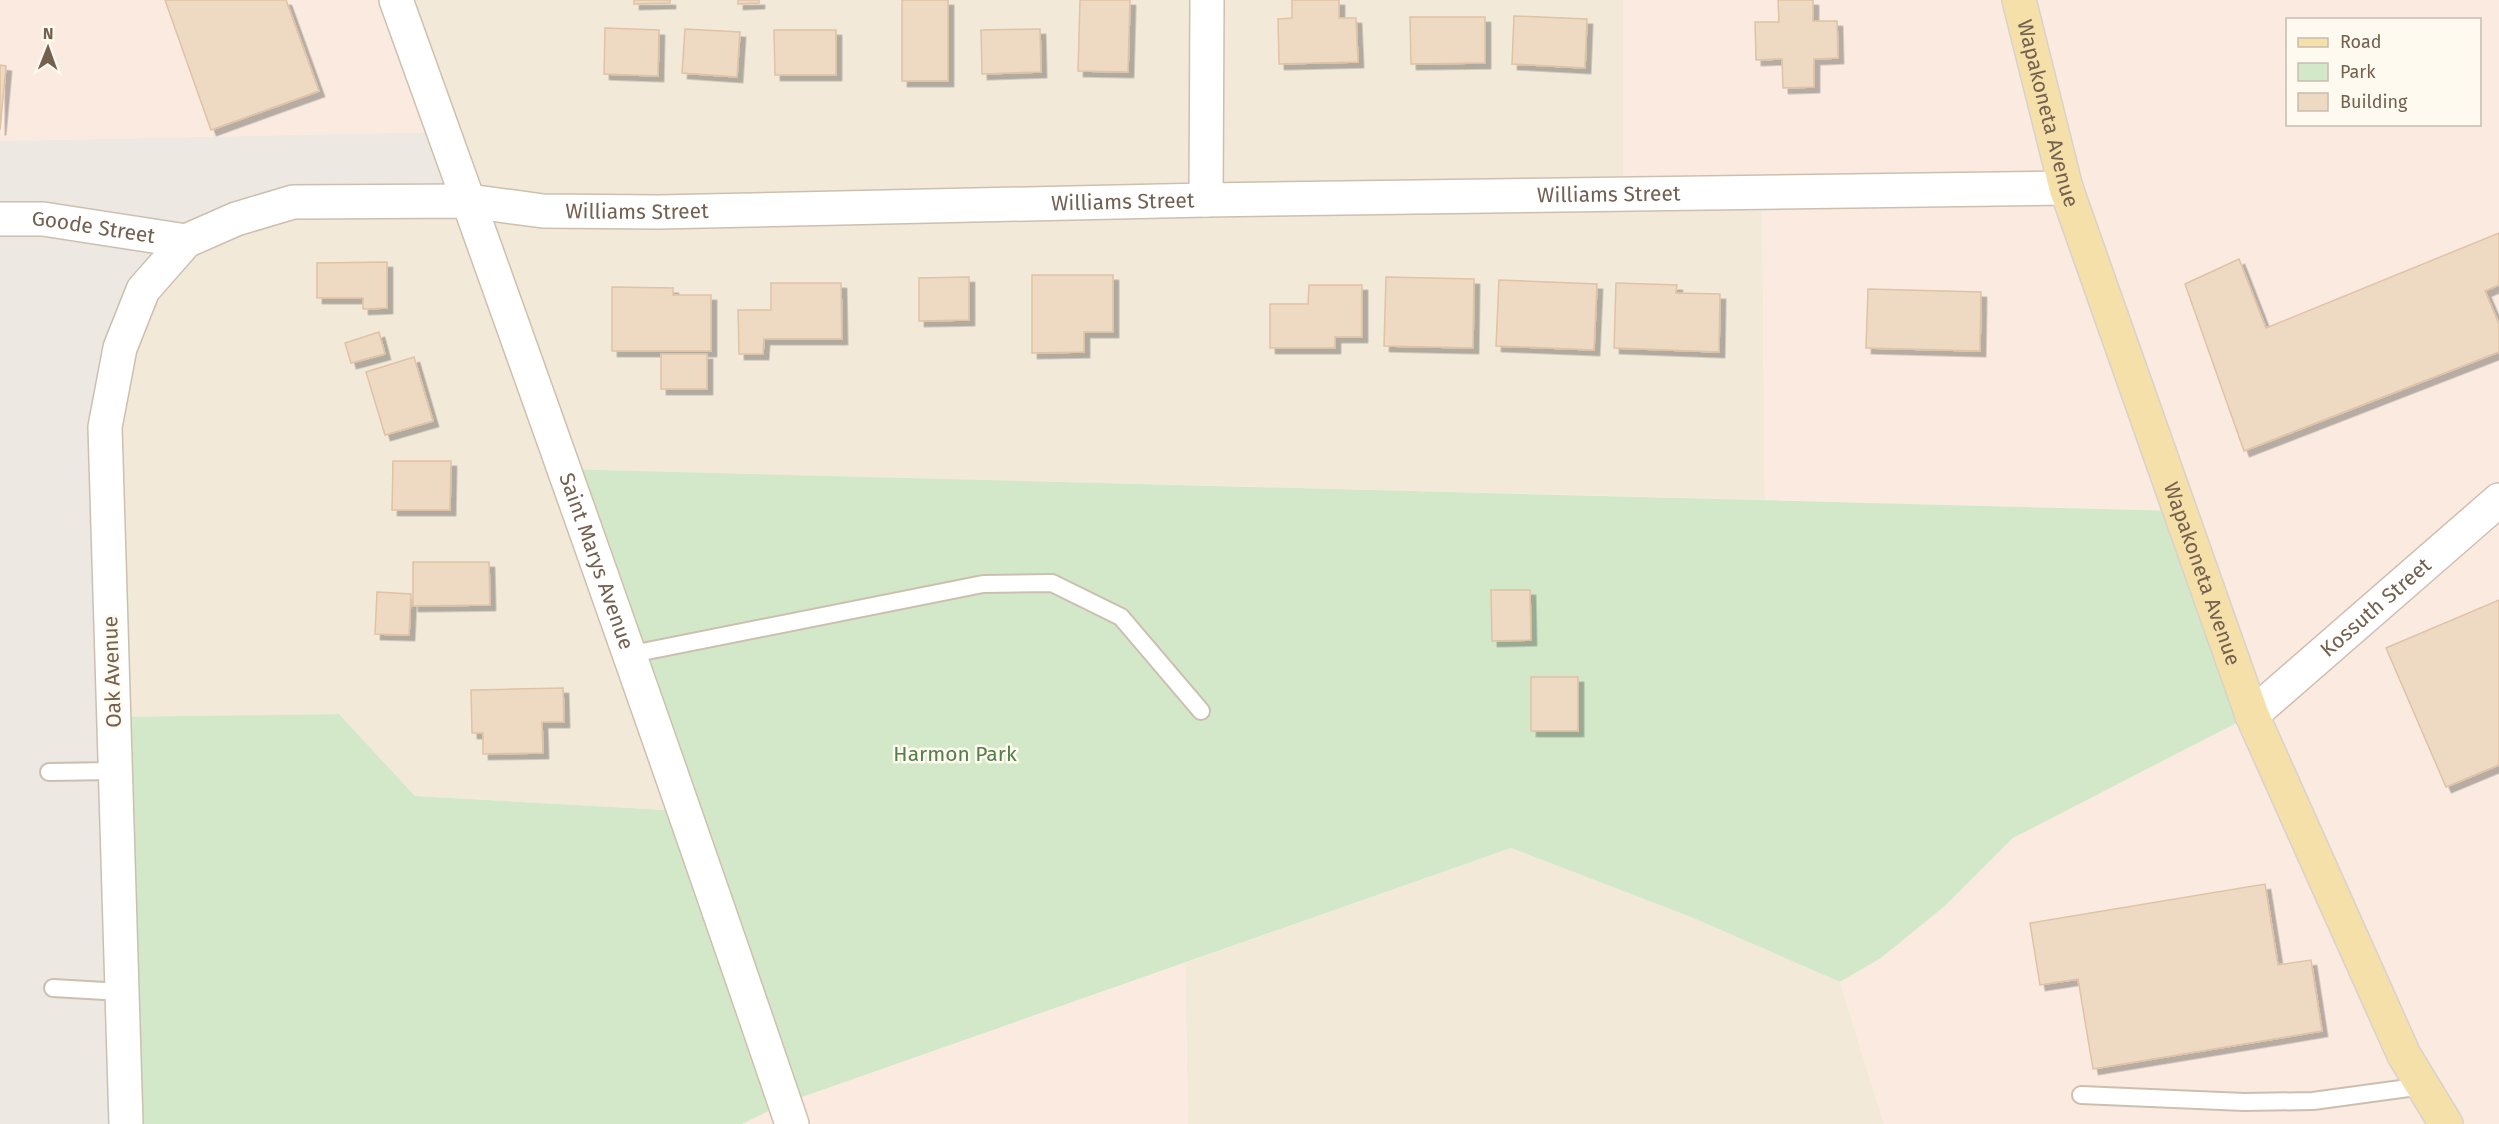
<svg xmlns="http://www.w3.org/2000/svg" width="2499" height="1124" font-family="'Fira Sans',sans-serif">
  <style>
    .residential { fill: #f2e9d9 }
    .commercial { fill: #faeadf; fill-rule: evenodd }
    .industrial { fill: #ede8e2 }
    .green { fill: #d2e8c9 }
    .building { fill: #eed9c3; stroke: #e0c2a5; stroke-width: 1.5; filter: url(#shadow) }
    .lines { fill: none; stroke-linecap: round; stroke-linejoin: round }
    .service-casing { stroke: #cdbfb0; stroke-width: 20 }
    .minor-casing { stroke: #cdbfb0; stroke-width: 36 }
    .secondary-casing { stroke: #cfc0ae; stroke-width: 36 }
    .primary-casing { stroke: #d8d2ce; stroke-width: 36 }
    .service { stroke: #fff; stroke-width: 16 }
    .minor { stroke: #fff; stroke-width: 33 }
    .secondary { stroke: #fff; stroke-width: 33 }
    .primary { stroke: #f4e0a8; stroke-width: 33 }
    .labels { text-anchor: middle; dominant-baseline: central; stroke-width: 5; stroke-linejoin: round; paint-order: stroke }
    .street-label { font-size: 21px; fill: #74604f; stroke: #fefaf0 }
    .park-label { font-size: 21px; fill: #547e4b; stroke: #fefaf0 }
  </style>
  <defs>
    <filter id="shadow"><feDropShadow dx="5.5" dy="5.5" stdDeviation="0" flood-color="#0004"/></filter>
  </defs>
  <rect width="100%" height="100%" fill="#fbf6ea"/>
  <!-- residential -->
  <g class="residential">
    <path d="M396,0H1623V194L1762,193L1765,500L563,469L685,811L415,796L339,714L113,717L105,427L143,290L236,219L469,200Z"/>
    <path d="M1511,848L1691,917L1840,982L1884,1124H1188L1185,963Z"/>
  </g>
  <!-- commercial -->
  <g class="commercial">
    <path d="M0,0H396L444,132L0,141Z"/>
    <path d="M1623,0H2499V1124H1884L1840,982L1881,958L1946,905L2013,838L2252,715L2180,511L1765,500L1762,193L1623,194ZM2288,20H2480V124H2288Z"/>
    <path d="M1185,963L1188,1124H742L785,1103Z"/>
  </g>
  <!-- industrial -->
  <path class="industrial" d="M444,132L469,201L379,200L186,241L120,348L126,1124H0V141Z"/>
  <!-- green -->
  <path class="green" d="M563,469L2180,511L2252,715L2013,838L1946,905L1881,958L1840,982L1691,917L1511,848L785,1103L742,1124H126L113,717L339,714L415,796L684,811Z"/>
  <!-- building -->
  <g class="building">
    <path d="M286,0L319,91L211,130L165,0Z"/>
    <path d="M634,0H670V3L634,4Z"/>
    <path d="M738,0H759V3L738,4Z"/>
    <rect x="902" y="0" width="46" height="81"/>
    <path d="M1080,0H1130L1128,72L1078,71Z"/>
    <path d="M1292,0H1339V18H1356L1358,62L1279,64L1278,19L1292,18Z"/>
    <path d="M1778,0H1813V21H1837L1838,58L1814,59V87L1783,88L1782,59L1756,60L1755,22H1779Z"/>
    <path d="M1514,16L1587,19L1585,68L1512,64Z"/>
    <path d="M1410,17H1485V63L1411,64Z"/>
    <path d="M605,28L659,30L658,76L604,74Z"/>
    <path d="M685,29L740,32L737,77L682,73Z"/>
    <path d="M1040,29L1041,72L982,74L981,30Z"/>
    <path d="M774,30H836V75H775Z"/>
    <path d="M0,65L6,66L0,130Z"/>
    <path d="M2499,233V285L2485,291L2499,324V352L2244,451L2185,284L2239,259L2266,328Z"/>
    <path d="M387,262V308L363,309V298H317V263Z"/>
    <path d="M1032,275H1113V332H1084V352L1032,353Z"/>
    <path d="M969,277V320L919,321V278Z"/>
    <path d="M1386,277L1474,279L1473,348L1384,346Z"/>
    <path d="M1499,280L1597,284L1594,350L1496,346Z"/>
    <path d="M771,283H841L842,339H764L763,354H739L738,310H771Z"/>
    <path d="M1616,283L1677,285L1676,293L1720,294L1719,352L1614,348Z"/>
    <path d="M1309,285H1362V337H1335V348H1270V304H1308Z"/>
    <path d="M612,287L673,288V295H711V351H612Z"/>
    <path d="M1868,289L1981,292L1980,351L1866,348Z"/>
    <path d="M379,332L385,354L351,363L345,343Z"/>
    <rect x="661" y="354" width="46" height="35"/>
    <path d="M414,357L433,421L385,435L366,372Z"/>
    <path d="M393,461H451L450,510H392Z"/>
    <path d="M413,562H489L490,605L413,606Z"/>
    <path d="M1491,590H1530L1531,640L1492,641Z"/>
    <path d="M377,592L411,594L409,635L375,634Z"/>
    <path d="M2499,600V765L2446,787L2386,648Z"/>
    <rect x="1531" y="677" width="47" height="54"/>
    <path d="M563,688L564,722H542L543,753L483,754V733H472L471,690Z"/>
    <path d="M2265,884L2278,965L2311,960L2322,1031L2093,1069L2078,979L2040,985L2030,923Z"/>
  </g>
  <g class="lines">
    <defs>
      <g id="service">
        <path d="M632,654L983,584L1052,583L1121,617L1201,711"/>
        <path d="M49,772L115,771"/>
        <path d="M53,988L122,992"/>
        <path d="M2081,1095L2244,1102L2313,1101L2423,1086"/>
      </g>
      <g id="minor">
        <path d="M1206,200L1207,0"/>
        <path id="s1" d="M0,219H43L186,241"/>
        <path id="s2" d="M2252,715L2499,500"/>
        <path id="s3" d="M126,1124L105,427L120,348L143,290L186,241L236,219L293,202L469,201L543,211L658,212L1206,200L2066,188"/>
      </g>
      <g id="secondary">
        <path id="s4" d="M396,0C531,374 664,748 792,1124"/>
      </g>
      <g id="primary">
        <path id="s5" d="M2019,0L2066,188L2252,715L2404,1055L2446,1124"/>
      </g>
    </defs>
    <!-- service casing -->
    <use href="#service" class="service-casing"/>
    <!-- minor casing -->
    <use href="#minor" class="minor-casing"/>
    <!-- secondary casing -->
    <use href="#secondary" class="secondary-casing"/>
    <!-- primary casing -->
    <use href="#primary" class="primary-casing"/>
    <!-- service -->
    <use href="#service" class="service"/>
    <!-- minor -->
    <use href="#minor" class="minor"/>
    <!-- secondary -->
    <use href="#secondary" class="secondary"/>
    <!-- primary -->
    <use href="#primary" class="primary"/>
  </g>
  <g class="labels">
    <!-- street labels -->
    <g class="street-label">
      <text stroke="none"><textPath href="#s5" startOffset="117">Wapakoneta Avenue</textPath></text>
      <text stroke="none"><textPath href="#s3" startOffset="2336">Williams Street</textPath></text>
      <text stroke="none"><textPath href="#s3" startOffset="1850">Williams Street</textPath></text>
      <text stroke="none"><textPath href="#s3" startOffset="1364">Williams Street</textPath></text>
      <text stroke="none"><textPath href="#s1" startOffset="94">Goode Street</textPath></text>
      <text stroke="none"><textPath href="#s4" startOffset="596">Saint Marys Avenue</textPath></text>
      <text stroke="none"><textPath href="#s5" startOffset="603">Wapakoneta Avenue</textPath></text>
      <text stroke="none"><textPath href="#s2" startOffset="164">Kossuth Street</textPath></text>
      <text transform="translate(112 672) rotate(-92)">Oak Avenue</text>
    </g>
    <!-- park labels -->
    <g class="park-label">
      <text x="955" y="754">Harmon Park</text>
    </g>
  </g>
  <!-- legend -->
  <rect x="2286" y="18" width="195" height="108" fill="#fefaf0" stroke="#c7bcb0" stroke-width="1.5"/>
  <rect x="2298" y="38" width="30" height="9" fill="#f4e0a8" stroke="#c7bcb0" stroke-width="1.5"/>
  <text x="2340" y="48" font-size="18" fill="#74604f">Road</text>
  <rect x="2298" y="63" width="30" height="18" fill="#d2e8c9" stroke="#c7bcb0" stroke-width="1.5"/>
  <text x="2340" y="78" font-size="18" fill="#74604f">Park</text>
  <rect x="2298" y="93" width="30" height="18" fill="#eed9c3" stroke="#c7bcb0" stroke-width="1.5"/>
  <text x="2340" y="108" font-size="18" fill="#74604f">Building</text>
  <!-- north arrow -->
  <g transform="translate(48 48) rotate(1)" stroke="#fefaf0" stroke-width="4.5" paint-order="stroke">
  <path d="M0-4.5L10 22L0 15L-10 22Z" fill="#74604f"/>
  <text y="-9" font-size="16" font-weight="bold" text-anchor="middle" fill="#74604f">N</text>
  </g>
</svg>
